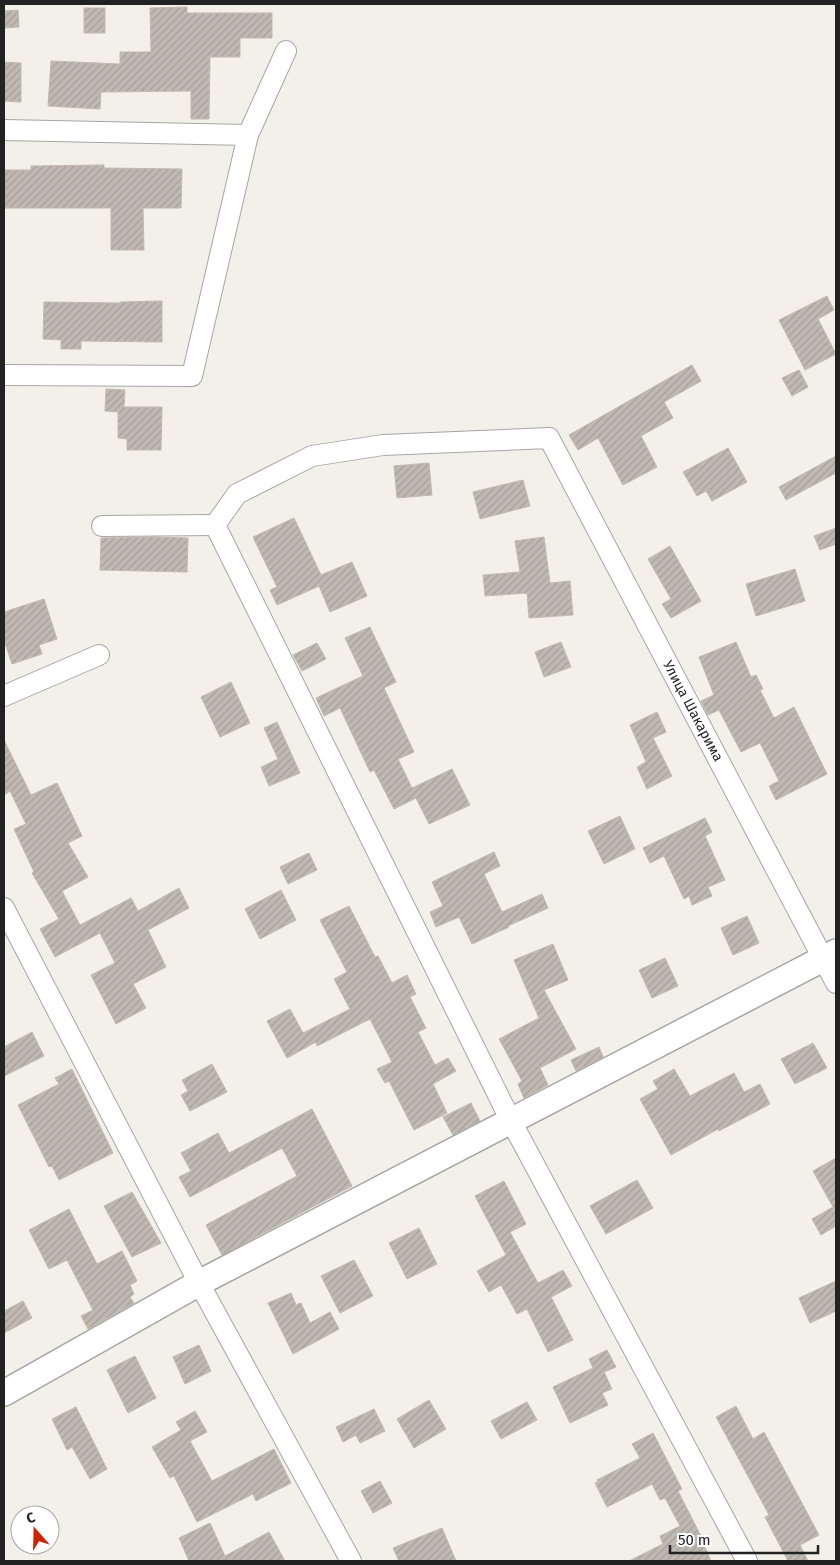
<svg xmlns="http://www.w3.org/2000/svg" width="840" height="1565" font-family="'Fira Sans',sans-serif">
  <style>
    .building { fill: url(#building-hatch); stroke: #c3b9ab }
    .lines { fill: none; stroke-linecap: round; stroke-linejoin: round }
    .minor-casing { stroke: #a6a6a6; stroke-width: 22 }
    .tertiary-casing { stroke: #a6a6a6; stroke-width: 28 }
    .minor { stroke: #fff; stroke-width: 20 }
    .tertiary { stroke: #fff; stroke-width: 25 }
    .labels { text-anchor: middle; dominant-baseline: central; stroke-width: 4; stroke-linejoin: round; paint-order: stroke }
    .street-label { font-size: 14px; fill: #222; stroke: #fff }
  </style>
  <defs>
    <pattern id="building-hatch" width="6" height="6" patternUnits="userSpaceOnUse" patternTransform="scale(1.25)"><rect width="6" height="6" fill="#bfb9b2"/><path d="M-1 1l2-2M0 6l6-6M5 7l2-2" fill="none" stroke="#a49f99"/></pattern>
  </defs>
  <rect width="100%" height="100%" fill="#f2f0e9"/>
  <!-- building -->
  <g class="building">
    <path d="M187,7V13H272V38H240V57H210L209,119H191V91L101,92L100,109L48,106L51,61L120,64V52H151L150,8Z"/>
    <rect x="84" y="8" width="21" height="25"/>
    <path d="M18,10L19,27L4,28V11Z"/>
    <path d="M4,62L21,63V102L4,101Z"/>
    <path d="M104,165V168L182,169L181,208H143L144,250H111V208H4V170H31V166Z"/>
    <path d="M827,296L834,310L818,319L836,354L805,370L779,320Z"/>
    <path d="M162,301V342L81,341V349H61V340L43,339L44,302L120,303V302Z"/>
    <path d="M692,365L701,381L664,402L673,418L641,436L657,467L623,485L598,438L578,450L569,435Z"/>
    <path d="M799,370L808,387L792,396L782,378Z"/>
    <path d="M106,389L125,390L124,407H162L161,450H127V439L118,438V412L105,411Z"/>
    <path d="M728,448L747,482L712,501L706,491L697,496L683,472Z"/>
    <path d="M836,456V473L786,500L779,487Z"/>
    <path d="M429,463L432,495L397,498L394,466Z"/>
    <path d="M523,480L530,506L480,519L473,492Z"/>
    <path d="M294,518L321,575L352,562L367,596L330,612L319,586L277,605L270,590L277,587L253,537Z"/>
    <path d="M836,528V544L820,550L814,536Z"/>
    <path d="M153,537L188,538L187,572L100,570L101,538Z"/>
    <path d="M544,537L550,583L570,581L573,615L529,618L527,593L485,596L483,575L520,572L515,541Z"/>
    <path d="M670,546L701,601L671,618L662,604L671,599L648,559Z"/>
    <path d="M795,569L805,601L756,616L746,584Z"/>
    <path d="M44,599L57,639L39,645L42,654L12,664L4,640V612Z"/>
    <path d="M370,627L396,682L384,688L414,752L398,759L412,788L452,769L470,805L429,824L416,798L394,809L374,770L370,772L340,708L324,716L316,698L363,676L345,638Z"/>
    <path d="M561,642L571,667L544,677L535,652Z"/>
    <path d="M736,642L751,677L756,675L763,689L760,690L774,718L794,707L827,774L776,800L769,786L779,781L760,743L741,752L719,710L708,715L701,701L714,695L699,657Z"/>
    <path d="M317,643L326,659L302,671L293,655Z"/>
    <path d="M231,682L250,723L220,737L201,697Z"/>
    <path d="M657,712L666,732L653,738L672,776L647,789L637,767L646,762L630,725Z"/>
    <path d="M277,722L300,773L269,786L261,767L278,759L264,728Z"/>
    <path d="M4,740L31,795L57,783L82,836L68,843L88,877L62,891L80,925L131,898L138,911L179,888L189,908L148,930L166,967L133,984L146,1008L116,1024L91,975L115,963L100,933L55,957L40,929L59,919L32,873L34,872L14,829L26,824L10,791L4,795Z"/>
    <path d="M620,816L635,849L604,864L588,831Z"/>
    <path d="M705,818L712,832L705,836L725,880L708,887L712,896L692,905L689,896L684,899L664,856L650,863L643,848Z"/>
    <path d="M494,852L500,866L484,874L502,912L542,894L548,908L508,926L509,927L472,944L459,917L436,927L430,912L443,906L432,882Z"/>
    <path d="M309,853L317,870L288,884L280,867Z"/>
    <path d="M281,890L296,920L260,939L245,909Z"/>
    <path d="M349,906L375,957L378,956L392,983L407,975L416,994L410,997L426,1028L418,1032L435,1065L448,1058L456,1071L433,1084L447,1113L414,1130L389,1081L385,1083L377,1069L392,1062L370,1019L317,1046L316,1042L287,1058L267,1021L290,1009L303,1033L350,1009L334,979L347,972L320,920Z"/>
    <path d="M747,916L759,943L733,955L721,928Z"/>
    <path d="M553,944L568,980L544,990L576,1049L540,1068L548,1085L524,1098L518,1084L522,1081L499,1039L539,1018L514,960Z"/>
    <path d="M665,958L678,986L652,998L639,970Z"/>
    <path d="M32,1032L44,1056L4,1076V1047Z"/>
    <path d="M813,1043L827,1068L795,1084L781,1059Z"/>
    <path d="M599,1047L603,1057L576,1071L571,1060Z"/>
    <path d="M212,1064L227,1092L190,1111L181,1095L188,1091L182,1080Z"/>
    <path d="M72,1069L113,1153L59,1180L52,1166L49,1167L18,1105L59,1084L55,1078Z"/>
    <path d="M674,1069L690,1096L734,1073L744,1092L760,1084L770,1104L719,1131L718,1129L671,1155L640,1099L658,1089L653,1081Z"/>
    <path d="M471,1103L480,1121L453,1135L443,1117Z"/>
    <path d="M312,1109L352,1186L222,1255L206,1225L297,1176L282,1148L190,1197L179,1177L191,1171L181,1153L218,1133L229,1153Z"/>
    <path d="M836,1158V1226L821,1235L812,1219L833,1207L813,1171Z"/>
    <path d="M637,1180L653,1208L606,1234L590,1206Z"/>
    <path d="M504,1181L526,1224L510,1232L538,1283L563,1270L572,1286L551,1297L573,1340L548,1352L527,1309L517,1314L501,1285L489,1292L477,1271L506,1255L475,1196Z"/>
    <path d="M132,1192L161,1243L132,1257L104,1206Z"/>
    <path d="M69,1209L97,1264L122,1251L137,1281L130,1285L134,1294L130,1297L134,1303L88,1329L81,1316L93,1310L67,1260L49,1269L29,1230Z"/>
    <path d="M419,1228L437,1264L407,1279L389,1243Z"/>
    <path d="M354,1260L373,1296L340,1313L321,1276Z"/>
    <path d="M836,1281V1311L810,1323L799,1298Z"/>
    <path d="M291,1293L296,1305L301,1303L310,1323L330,1312L339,1329L293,1354L268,1303Z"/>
    <path d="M23,1301L32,1318L4,1333V1311Z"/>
    <path d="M199,1345L211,1371L185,1384L173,1357Z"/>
    <path d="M607,1350L616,1367L604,1372L612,1389L602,1393L608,1405L570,1423L553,1387L593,1368L589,1359Z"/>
    <path d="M135,1356L156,1398L128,1413L107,1370Z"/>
    <path d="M429,1400L446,1429L414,1448L397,1419Z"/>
    <path d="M527,1402L537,1420L501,1439L491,1421Z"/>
    <path d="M736,1406L753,1439L764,1432L819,1535L800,1545L808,1561H788L765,1517L769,1515L716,1417Z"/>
    <path d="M76,1407L107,1469L90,1479L72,1447L67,1450L52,1419Z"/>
    <path d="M374,1409L385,1431L360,1443L356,1435L343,1442L336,1427Z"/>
    <path d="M195,1411L207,1432L190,1441L212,1481L274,1449L291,1483L256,1501L253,1494L197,1522L174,1476L170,1478L152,1447L181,1430L176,1422Z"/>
    <path d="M653,1433L682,1489L678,1491L703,1540L702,1541L711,1561H629L663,1544L660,1536L680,1526L665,1498L660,1500L652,1484L607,1507L595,1483L598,1482L597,1480L640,1458L632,1444Z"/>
    <path d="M380,1481L392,1503L373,1513L361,1491Z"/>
    <path d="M210,1523L225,1556L269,1532L285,1561H189L179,1538Z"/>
    <path d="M442,1528L456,1561H399L393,1548Z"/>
  </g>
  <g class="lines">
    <defs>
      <g id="minor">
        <path d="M4,130L248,135"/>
        <path d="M4,375L192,376L248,135L286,51"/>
        <path d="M102,526L215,525"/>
        <path d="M4,696L99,655"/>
        <path d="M4,908L199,1283L351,1561"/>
        <path d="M747,1561L511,1121L215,525L237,494L312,456L383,445L549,438L836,983"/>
      </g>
      <path id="tertiary" d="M4,1393L199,1283L836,952"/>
    </defs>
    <!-- minor casing -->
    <use href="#minor" class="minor-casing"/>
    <!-- tertiary casing -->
    <use href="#tertiary" class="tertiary-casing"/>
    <!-- minor -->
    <use href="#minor" class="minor"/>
    <!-- tertiary -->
    <use href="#tertiary" class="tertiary"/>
  </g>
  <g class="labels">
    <!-- street labels -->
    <g class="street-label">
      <text transform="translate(693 711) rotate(62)">Улица Шакарима</text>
    </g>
  </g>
  <!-- border -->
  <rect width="840" height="1565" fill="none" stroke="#222222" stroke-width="10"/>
  <!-- north arrow -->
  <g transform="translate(35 1530) rotate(340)"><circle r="24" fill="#ffffff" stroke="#a7a7a7"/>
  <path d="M0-4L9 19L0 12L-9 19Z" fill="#cd2306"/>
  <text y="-8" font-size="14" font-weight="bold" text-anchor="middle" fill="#222222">С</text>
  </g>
  <!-- scale -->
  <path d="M670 1545v8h148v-8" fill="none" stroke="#222222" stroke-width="2.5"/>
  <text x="678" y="1545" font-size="15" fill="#222222" stroke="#ffffff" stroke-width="4" paint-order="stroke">50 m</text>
</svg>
